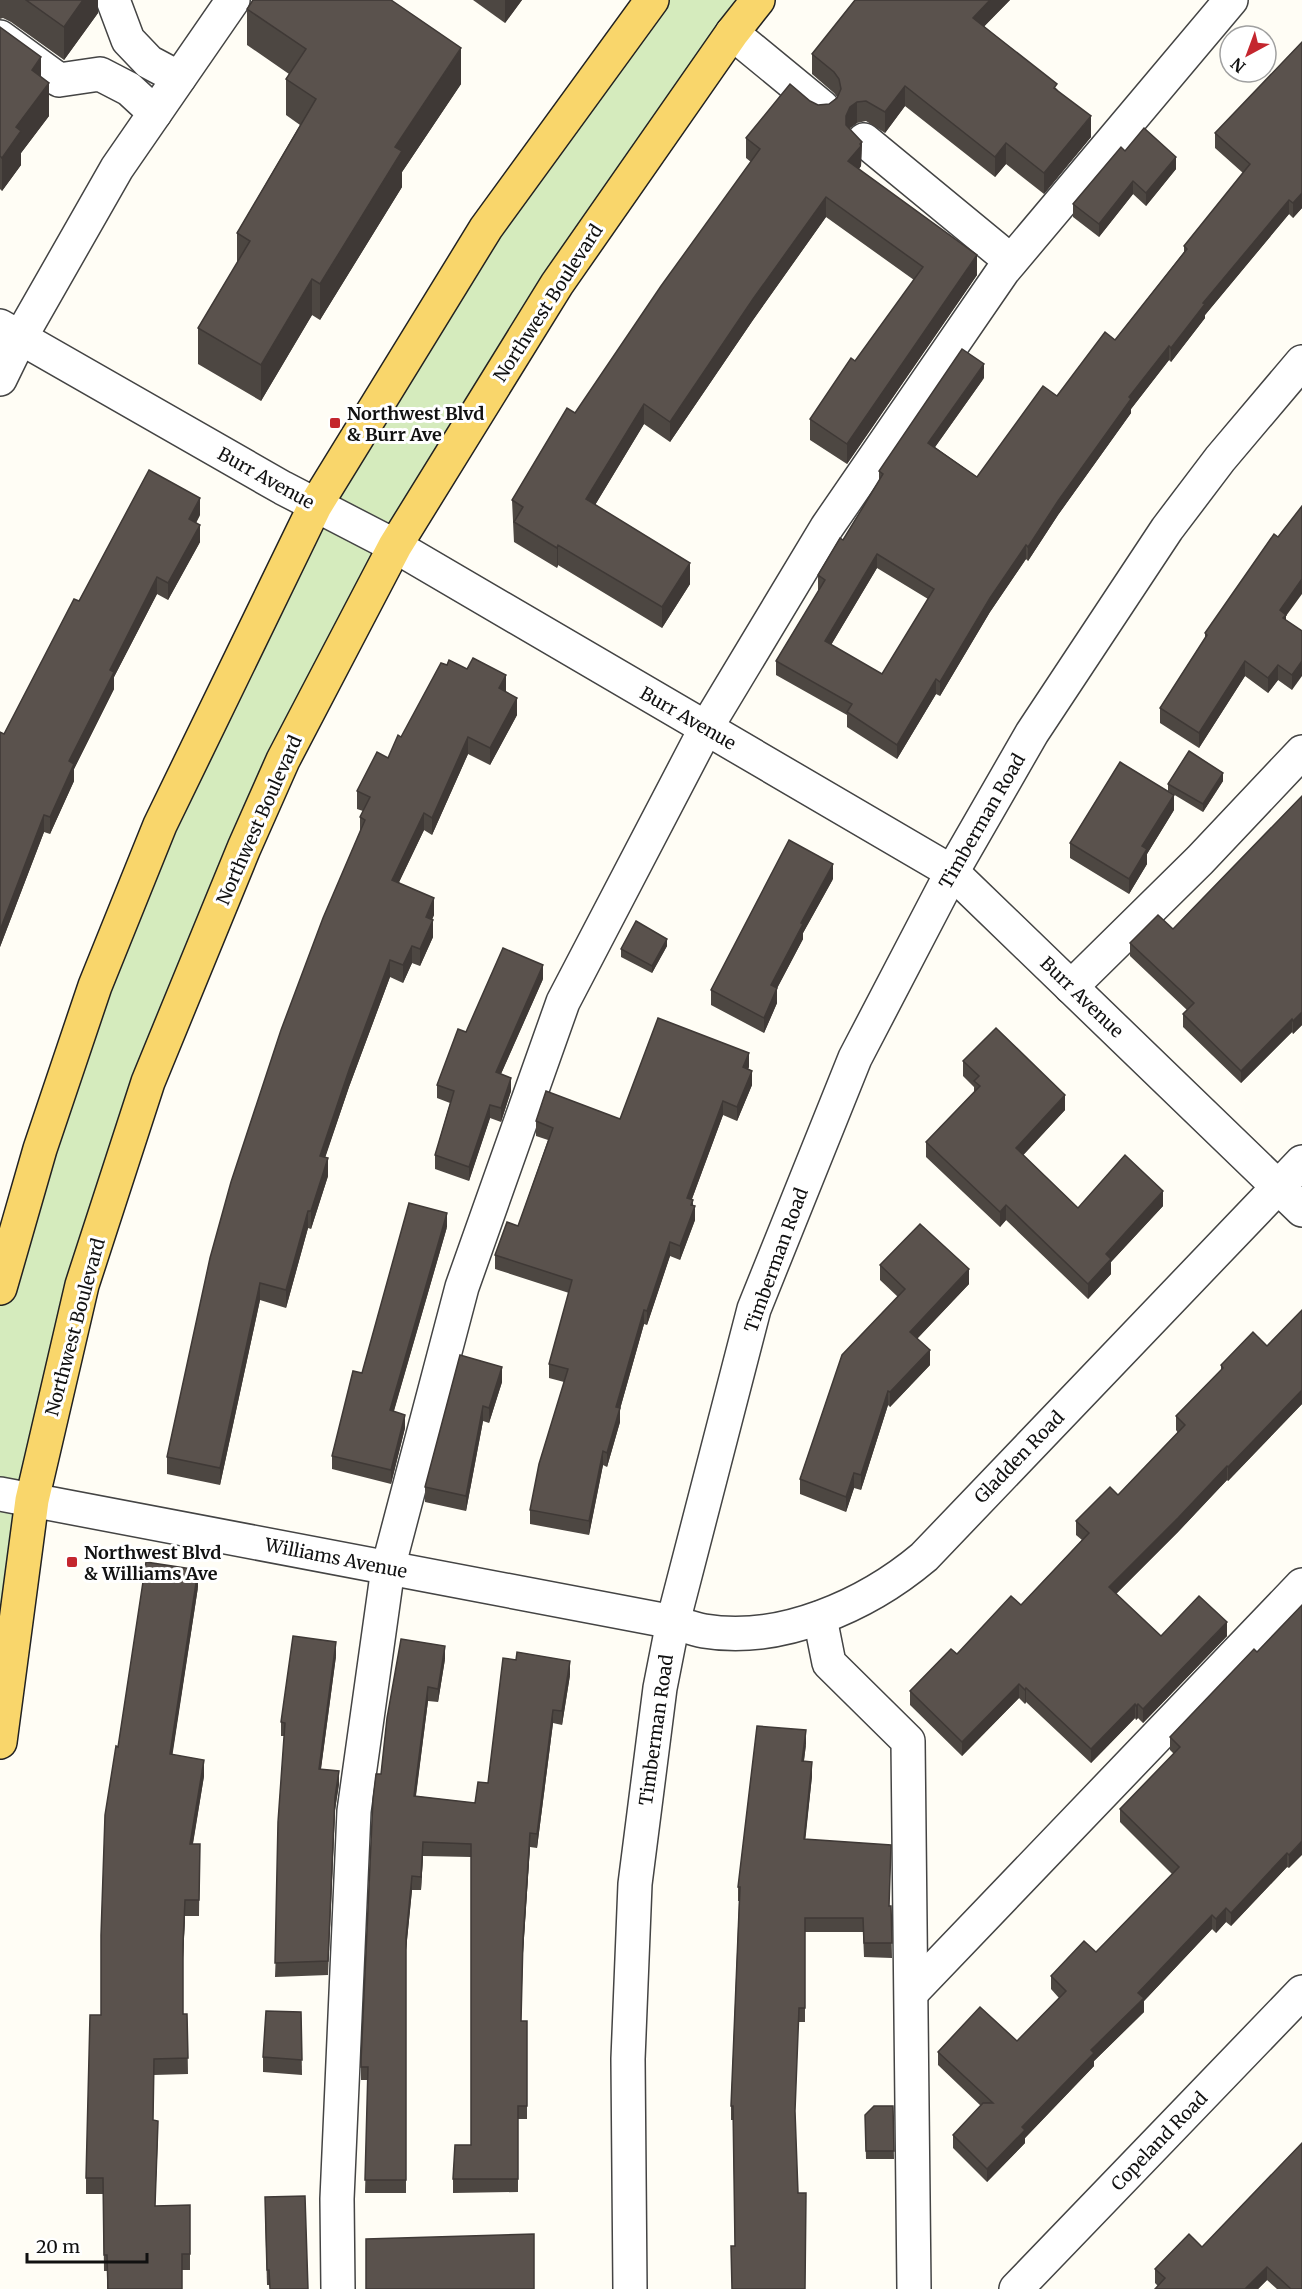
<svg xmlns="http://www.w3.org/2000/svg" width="1302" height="2289" font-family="Merriweather,serif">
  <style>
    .green { fill: #d5ebbd }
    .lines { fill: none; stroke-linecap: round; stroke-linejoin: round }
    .minor-casing { stroke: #444; stroke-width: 36 }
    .major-casing { stroke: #222; stroke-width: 36 }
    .minor { stroke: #fff; stroke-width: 33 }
    .major { stroke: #f9d66b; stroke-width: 33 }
    .wall { fill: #4d4742; fill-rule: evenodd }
    .shaded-wall { fill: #3f3936 }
    .building { fill: #5a524d; stroke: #3f3936; stroke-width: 1.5; fill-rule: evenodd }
    .poi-dot { fill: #c4262e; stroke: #fff; stroke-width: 2 }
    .labels { text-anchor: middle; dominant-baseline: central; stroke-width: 6; stroke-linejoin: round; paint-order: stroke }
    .street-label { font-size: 18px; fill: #111; stroke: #fff }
    .poi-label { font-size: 18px; font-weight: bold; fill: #111; stroke: #fff; text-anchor: start }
  </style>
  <rect width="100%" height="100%" fill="#fffdf5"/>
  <!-- green -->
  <path class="green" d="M652,0H758L557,284L283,760L82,1285L0,1742V1288L95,986L315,506Z"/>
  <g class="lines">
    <defs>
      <g id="minor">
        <path d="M113,0L128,40L149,62L179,78"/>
        <path d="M732,33L822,107"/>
        <path d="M0,37L59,80L100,74L129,89L155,113"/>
        <path d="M864,140L1011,261"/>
        <path d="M0,326L283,488L395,546L952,872L1302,1210"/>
        <path d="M0,379L20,338L117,168L233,0"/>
        <path d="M1071,987L1200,860L1302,752"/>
        <path d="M0,1494L673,1622C683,1625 693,1629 704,1631C781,1644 867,1605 924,1557L1302,1162"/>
        <path d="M820,1618L829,1663L908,1741L914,2289"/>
        <path d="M912,1992L1302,1585"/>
        <path d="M338,2289L337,2199L354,1811L388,1568L462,1287L563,1002L706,728L827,527L1003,271L1231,0"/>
        <path d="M630,2289L628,2059L635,1884L660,1688L673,1622L754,1309L855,1058L952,872L1032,733L1167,529L1220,459L1302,362"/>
        <path d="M1016,2289L1302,1992"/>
      </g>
      <g id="major">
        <path d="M0,1288L40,1149L95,986L160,825L315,506L486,228L652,0"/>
        <path d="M0,1742L32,1500L82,1285L148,1082L244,848L283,760L395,546L557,284L732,33L758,0"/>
      </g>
    </defs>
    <!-- minor casing -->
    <use href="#minor" class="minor-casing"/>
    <!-- major casing -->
    <use href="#major" class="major-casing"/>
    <!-- minor -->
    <use href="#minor" class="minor"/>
    <!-- major -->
    <use href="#major" class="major"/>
  </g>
  <!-- wall -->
  <g class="wall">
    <path d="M0,0H98V13L64,60L11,22L3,18L0,19Z"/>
    <path d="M473,0H522L505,23Z"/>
    <path d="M855,0H1010L984,26L1057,89L1091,137L1044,194L1006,164L995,177L905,106L885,133L866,121L857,123L850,128L849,129L862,142L861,166L859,169L977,275L847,464L810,440V419L855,361L914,280L826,217L753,320L670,442L644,424L595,505L690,584L662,628L558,565L557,568L514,542L512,500L575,413L751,162L746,158V138L810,101L818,105L829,104L837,97L834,93L812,74V54Z"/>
    <path d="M247,9L461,84L402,172V187L320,320L312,315L261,401L198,364V328L237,264V233L300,125L286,115V79L289,74L247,45Z"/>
    <path d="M0,27L41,77L49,116L21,153V165L2,191L0,189Z"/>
    <path d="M1302,42V208L1293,218L1289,214L1205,315V318L1171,362L1169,360L1131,409V413L1058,515L1028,561L1026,559L990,612L940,696L936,694L897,759L847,727V715L776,675V661L819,590H818V575L843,540L879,481V471L984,378L935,447L977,477L1057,396L1115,340L1184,252V246L1243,173L1215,148V133ZM877,568L928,599L882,674L831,645Z"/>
    <path d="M1125,151L1176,169L1146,206L1133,194L1099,237L1073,217V204Z"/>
    <path d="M200,515L196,523L200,542L168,600L157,594L114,677V689L74,769V781L50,834L44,832L0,947V732L4,734L79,601Z"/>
    <path d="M1278,537L1286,620L1302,631L1292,690L1278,680L1268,693L1245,676L1199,748L1160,723V708L1205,638V633Z"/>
    <path d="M506,692L517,715L490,765L468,754L432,835L424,830L399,882L434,915L432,919L433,937L420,966L412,963L403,983L390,977L349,1087L325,1157L328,1176L311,1229L308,1228L286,1308L260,1300L220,1485L167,1474V1457L360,833V817L363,811L357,809V791L388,758L401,737Z"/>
    <path d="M1223,781L1203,812L1168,791V784Z"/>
    <path d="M1302,796V1025L1293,1034L1292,1032L1241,1083L1183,1027V1014L1187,1010L1130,956V943L1173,929Z"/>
    <path d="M1174,810L1147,854V864L1129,894L1070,858V843Z"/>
    <path d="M833,879L803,933V939L777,988V1003L764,1033L711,1005V990Z"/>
    <path d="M667,946L652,973L621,957V949Z"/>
    <path d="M543,979L501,1074L511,1091L501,1122L490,1118L469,1181L435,1169V1155L450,1103L437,1098V1085L466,1032Z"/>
    <path d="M963,1061L1065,1110L1023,1155L1078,1208L1163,1206L1111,1262V1274L1088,1299L1006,1220L1000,1227L926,1157V1142L974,1092V1087L963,1076Z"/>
    <path d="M749,1067L748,1069L752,1085L737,1121L723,1115L692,1199L695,1220L680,1260L670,1256L647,1325L644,1324L620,1409V1422L607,1467L603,1465L589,1535L530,1524V1510L564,1382L549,1378V1364L569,1293L495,1269V1255L518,1226L548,1140L536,1136V1121L620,1119Z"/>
    <path d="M447,1227L394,1411L405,1428L391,1484L332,1469V1456L362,1373Z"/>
    <path d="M880,1265L969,1284L917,1339L930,1365L890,1407L888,1405L861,1490L854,1488L846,1512L800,1494V1479L898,1297L880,1280Z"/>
    <path d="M1302,1310V1404L1228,1481L1227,1480L1178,1532L1116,1594L1161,1636H1227L1143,1723L1138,1718L1136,1720L1135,1718L1091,1763L1026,1702L1025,1704L1019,1698L962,1756L910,1705V1691L1021,1605L1082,1540L1076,1535V1521L1118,1495L1178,1433L1176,1430V1416L1221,1370V1365L1267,1346Z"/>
    <path d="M460,1355L502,1382L489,1423L483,1421L466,1511L425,1502V1487Z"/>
    <path d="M198,1587L172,1755L204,1776L193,1844H200L199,1916H185L183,1957V2014H187L188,2074L154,2075L153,2120L158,2137L155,2206L190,2205V2270H182V2289H107V2271H104L103,2194H86V2178L101,2015L118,1747Z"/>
    <path d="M1302,1605L1289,1868L1287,1867L1231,1926L1226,1922L1216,1933L1212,1929L1144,2001V2012L1094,2061V2066L1025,2138V2143L987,2182L953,2148V2135L981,2106L938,2065V2052L1017,2041L1059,1998L1051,1989V1976L1096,1952L1172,1874L1120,1822V1809L1174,1754L1170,1750V1737L1257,1652Z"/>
    <path d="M336,1656L321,1769L339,1784L335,1810L328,1975L275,1977L284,1736H281V1722Z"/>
    <path d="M445,1659L438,1702L428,1701L416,1796L475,1803L488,1783L570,1675L562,1725L553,1723L537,1848L530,1847L523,1953L521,2021H527V2119H518V2192L453,2193V2179L471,2145V1857L423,1856L421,1890H412L406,1950V2193H365L368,2080H361V2061L381,1774L387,1718Z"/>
    <path d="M806,1744L804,1761L812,1776L805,1839L890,1906H891L892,1958L864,1957L863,1932H805V2022H799L735,2246L733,2120H731V2106L739,1901H738V1887Z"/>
    <path d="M301,2012L302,2075L263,2072V2057Z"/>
    <path d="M893,2106L894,2159H866L865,2115Z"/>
    <path d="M1302,2143V2289H1277L1267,2280L1258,2289H1155L1158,2286L1155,2283V2269L1202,2247Z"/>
    <path d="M305,2196L269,2285H267L265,2212Z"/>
  </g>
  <!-- shaded-wall -->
  <g class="shaded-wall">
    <path d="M83,0H98V13L64,60V27Z"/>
    <path d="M505,0H522L505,23Z"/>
    <path d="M990,0H1010L973,38V18Z"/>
    <path d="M461,48V84L402,172V187L320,320V284L395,147Z"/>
    <path d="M41,57V90L32,70Z"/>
    <path d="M49,83V116L21,153V165L2,191V158L16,127Z"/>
    <path d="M905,86V106L885,133V112Z"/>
    <path d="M857,102V123L850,128L846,136V116L850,107Z"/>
    <path d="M1091,116V137L1044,194V173Z"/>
    <path d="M862,142L861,166L848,182V161Z"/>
    <path d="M1006,143V164L995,177V157Z"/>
    <path d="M1176,157V169L1146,206V193Z"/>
    <path d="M1133,181V194L1099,237V224Z"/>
    <path d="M1302,193V208L1293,218V203Z"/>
    <path d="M826,197V217L753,320L670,442V422L753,299Z"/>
    <path d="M1289,200V214L1205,315V318L1171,362V348L1203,303Z"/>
    <path d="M977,255V275L847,464V444Z"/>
    <path d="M312,279V315L261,401V365Z"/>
    <path d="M1169,346V360L1131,409V413L1058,515L1028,561V547L1058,501L1129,397Z"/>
    <path d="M984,364V378L928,457V443Z"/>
    <path d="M644,404V424L586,520V499Z"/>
    <path d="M200,498V515L189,536V519Z"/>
    <path d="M200,525V542L168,600V583Z"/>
    <path d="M558,545V565L557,568V548Z"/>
    <path d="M1026,545V559L990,612L940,696V682L990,598Z"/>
    <path d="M877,554V568L825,655V641Z"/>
    <path d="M690,563V584L662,628V607Z"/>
    <path d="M157,577V594L114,677V689L74,769V781L50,834V817L69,761L110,670Z"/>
    <path d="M1302,579V594L1286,616V630L1280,610Z"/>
    <path d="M1245,661V676L1199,748V733Z"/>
    <path d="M1302,661V676L1292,690V675Z"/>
    <path d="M1278,665V680L1268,693V678Z"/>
    <path d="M506,675V692L499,688Z"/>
    <path d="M936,679V694L897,759V745Z"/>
    <path d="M517,698V715L490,765V748Z"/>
    <path d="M468,737V754L432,835V818Z"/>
    <path d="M1223,773V781L1203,812V804Z"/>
    <path d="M1174,795V810L1147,854V864L1129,894V879L1142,846Z"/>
    <path d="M424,813V830L392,897V880Z"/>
    <path d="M44,815V832L0,947V930Z"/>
    <path d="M833,864V879L803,933V939L771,1000V985L801,923Z"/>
    <path d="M434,898V915L426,934V917Z"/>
    <path d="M433,920V937L420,966V949Z"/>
    <path d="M667,939V946L652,973V966Z"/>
    <path d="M412,946V963L403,983V965Z"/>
    <path d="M390,960V977L349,1087L320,1173V1156L349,1070Z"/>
    <path d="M543,965V979L496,1085V1072Z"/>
    <path d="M777,988V1003L764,1033V1018Z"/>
    <path d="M1302,1012V1025L1293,1034V1021Z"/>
    <path d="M1292,1019V1032L1241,1083V1071Z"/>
    <path d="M749,1053V1067L743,1081V1067Z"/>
    <path d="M752,1071V1085L737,1121V1107Z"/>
    <path d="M511,1078V1091L501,1122V1108Z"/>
    <path d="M1065,1095V1110L1016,1163V1148Z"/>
    <path d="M723,1101V1115L687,1212V1198Z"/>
    <path d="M490,1105V1118L469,1181V1167Z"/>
    <path d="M328,1158V1176L311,1229V1211Z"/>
    <path d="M1163,1191V1206L1111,1262V1274L1088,1299V1284L1106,1254Z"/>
    <path d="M693,1200V1212L695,1206V1220L680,1260V1246Z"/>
    <path d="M1006,1205V1220L1000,1227V1212Z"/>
    <path d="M308,1211V1228L286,1308V1290Z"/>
    <path d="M447,1213V1227L390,1424V1410Z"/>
    <path d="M670,1242V1256L647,1325V1311Z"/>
    <path d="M969,1269V1284L910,1346V1332Z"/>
    <path d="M260,1283V1300L220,1485V1468Z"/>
    <path d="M644,1310V1324L620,1409V1422L607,1467V1453L616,1407Z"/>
    <path d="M930,1350V1365L890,1407V1392Z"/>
    <path d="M502,1367V1382L489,1423V1408Z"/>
    <path d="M1302,1390V1404L1228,1481V1467Z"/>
    <path d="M888,1391V1405L861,1490V1475Z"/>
    <path d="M483,1406V1421L466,1511V1496Z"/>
    <path d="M405,1415V1428L391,1484V1470Z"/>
    <path d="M603,1451V1465L589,1535V1521Z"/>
    <path d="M1227,1466V1480L1178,1532L1109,1601V1587Z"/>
    <path d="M854,1473V1488L846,1512V1497Z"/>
    <path d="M198,1570V1587L170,1771V1754Z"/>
    <path d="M1227,1622V1636L1143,1723V1709Z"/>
    <path d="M336,1642V1656L319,1783V1769Z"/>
    <path d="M445,1646V1659L438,1702V1689Z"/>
    <path d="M570,1661V1675L562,1725V1711Z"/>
    <path d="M1019,1684V1698L962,1756V1742Z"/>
    <path d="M428,1687V1701L414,1809V1796Z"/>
    <path d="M1026,1688V1702L1025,1704V1690Z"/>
    <path d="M1135,1704V1718L1091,1763V1749Z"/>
    <path d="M1138,1704V1718L1136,1720V1706Z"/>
    <path d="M553,1710V1723L537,1848V1834Z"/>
    <path d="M806,1730V1744L802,1775V1761Z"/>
    <path d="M204,1760V1776L190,1860V1844Z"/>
    <path d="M812,1762V1776L804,1853V1839Z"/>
    <path d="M339,1771V1784L335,1810L328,1975L335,1797Z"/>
    <path d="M530,1833V1847L523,1953V1939Z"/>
    <path d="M1302,1841V1855L1289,1868V1855Z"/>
    <path d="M423,1842V1856L421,1890V1877Z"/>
    <path d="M1287,1853V1867L1231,1926V1913Z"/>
    <path d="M412,1876V1890L406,1950V1937Z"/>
    <path d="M185,1900V1916L183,1960V1944Z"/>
    <path d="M1226,1908V1922L1216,1933V1919Z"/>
    <path d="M1212,1915V1929L1144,2001V2012L1094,2061V2066L1025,2138V2143L987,2182V2169L1022,2127L1091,2050L1138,1993Z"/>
    <path d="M1267,2267V2280L1258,2289H1245Z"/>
  </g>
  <!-- building -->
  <g class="building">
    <path d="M26,0H83L64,27Z"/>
    <path d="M253,0H391L461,48L395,147L402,151L320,284L312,279L261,365L198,328L250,241L237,233L316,99L286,79L306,49L247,9Z"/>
    <path d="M855,0H990L973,18L1057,84L1054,88L1091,116L1044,173L1006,143L995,157L905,86L885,112L866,101L857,102L850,107L846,116V125L862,142L860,144L861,146L848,161L977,255L847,444L810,419L851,358L855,361L923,267L826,197L753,299L670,422L644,404L586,499L690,563L662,607L558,545L557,548L514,522L523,507L512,500L567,408L575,413L661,286L760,149L746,138L790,84L810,101L818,105L829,104L837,98L841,89L839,79L834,72L812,54Z"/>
    <path d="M0,27L41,57L32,70L49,83L16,127L21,131L2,158L0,156Z"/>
    <path d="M1302,42V193L1293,203L1289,200L1203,303L1205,304L1171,348L1169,346L1129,397L1131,399L1058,501L1028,547L1026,545L990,598L940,682L936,679L897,745L847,712L852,704L776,661L825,580L818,575L840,538L843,540L883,474L879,471L962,349L984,364L928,443L977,477L1043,386L1057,396L1105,332L1115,340L1187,249L1184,246L1250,164L1215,133ZM877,554L934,589L882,674L825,641Z"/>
    <path d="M1144,128L1176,157L1146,193L1133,181L1099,224L1073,204L1121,147L1125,151Z"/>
    <path d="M149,470L200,498L189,519L200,525L168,583L157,577L110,670L114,672L69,761L74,764L50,817L44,815L0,930V732L4,734L74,599L79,601Z"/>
    <path d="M1302,506V579L1280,610L1286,615L1283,618L1302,631V661L1292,675L1278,665L1268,678L1245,661L1199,733L1160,708L1207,635L1205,633L1274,534L1278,537Z"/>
    <path d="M473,658L506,675L499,688L517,698L490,748L468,737L432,818L424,813L392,880L434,898L426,917L433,920L420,949L412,946L403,965L390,960L349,1070L320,1156L328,1158L311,1211H308L286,1290L260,1283L220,1468L167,1457L210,1258L231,1182L281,1030L323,918L365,820L360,817L370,797L357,791L377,752L388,758L398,735L401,737L441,663L447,665L449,660L467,669Z"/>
    <path d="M1189,751L1223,773L1203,804L1168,784Z"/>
    <path d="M1120,762L1174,795L1142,846L1147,849L1129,879L1070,843Z"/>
    <path d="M1302,796V1012L1293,1021L1292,1019L1241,1071L1183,1014L1194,1003L1130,943L1158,915L1173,929Z"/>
    <path d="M789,840L833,864L801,923L803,924L771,985L777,988L764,1018L711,990Z"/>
    <path d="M636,921L667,939L652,966L621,949Z"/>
    <path d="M503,948L543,965L496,1072L511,1078L501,1108L490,1105L469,1167L435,1155L454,1091L437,1085L458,1029L466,1032Z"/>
    <path d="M658,1018L749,1053L743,1067L752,1071L737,1107L723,1101L687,1198L693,1200L691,1205L695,1206L680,1246L670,1242L647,1311L644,1310L616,1407L620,1408L607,1453L603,1451L589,1521L530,1510L539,1464L568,1369L549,1364L572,1280L495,1255L507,1222L518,1226L553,1128L536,1121L546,1091L620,1119Z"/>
    <path d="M996,1028L1065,1095L1016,1148L1078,1208L1125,1155L1163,1191L1106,1254L1111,1259L1088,1284L1006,1205L1000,1212L926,1142L980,1086L974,1081L979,1076L963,1061Z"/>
    <path d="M409,1203L447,1213L390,1410L405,1415L391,1470L332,1456L353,1371L362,1373Z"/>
    <path d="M920,1224L969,1269L910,1332L930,1350L890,1392L888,1391L861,1475L854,1473L846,1497L800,1479L842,1355L905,1289L880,1265Z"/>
    <path d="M1302,1310V1390L1228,1467L1227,1466L1178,1518L1109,1587L1161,1636L1199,1596L1227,1622L1143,1709L1138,1704L1136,1706L1135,1704L1091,1749L1026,1688L1025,1690L1019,1684L962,1742L910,1691L951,1649L957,1654L1011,1596L1021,1605L1089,1533L1076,1521L1110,1487L1118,1495L1185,1425L1176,1416L1223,1368L1221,1365L1253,1332L1267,1346Z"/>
    <path d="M460,1355L502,1367L489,1408L483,1406L466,1496L425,1487Z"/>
    <path d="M146,1562L198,1570L170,1754L204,1760L190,1844H200L199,1900H185L183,1944V2014H187L188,2058L154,2059L153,2120L158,2121L155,2206L190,2205V2254H182V2289H108L107,2255H104L103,2178H86L90,2015H101V1935L105,1815L116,1746L118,1747Z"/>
    <path d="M1302,1605V1841L1289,1855L1287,1853L1231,1913L1226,1908L1216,1919L1212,1915L1138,1993L1144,1998L1091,2050L1094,2053L1022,2127L1025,2130L987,2169L953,2135L983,2103H993L938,2052L980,2007L1017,2041L1066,1991L1051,1976L1084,1941L1096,1952L1179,1867L1120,1809L1180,1747L1170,1737L1254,1649L1257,1652Z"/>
    <path d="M293,1636L336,1642L319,1769L339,1771L335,1797L328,1961L275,1963L278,1822L285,1723L281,1722Z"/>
    <path d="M401,1639L445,1646L438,1689L428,1687L414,1796L475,1803L478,1782L488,1783L503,1658L516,1660L517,1652L570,1661L562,1711L553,1710L537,1834L530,1833L523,1939L521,2021H527V2106H518V2179H453L455,2145H471V1844L423,1842L421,1877L412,1876L406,1937V2180H365L368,2067H361V2061L373,1799L376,1774H381L387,1718Z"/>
    <path d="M757,1726L806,1730L802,1761L812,1762L804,1839L891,1845L889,1906H891L892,1943H864L863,1918H805V2008H799L795,2111L798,2193H806L805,2289H732L731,2246H735L733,2106H731L740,1887H738Z"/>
    <path d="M266,2011L301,2012L302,2060L263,2057Z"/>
    <path d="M874,2106H893L894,2151H866L865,2115Z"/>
    <path d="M1302,2143V2289H1291L1267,2267L1245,2289H1155L1165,2278L1155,2269L1189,2234L1202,2247Z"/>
    <path d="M305,2196L308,2289H270L269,2270H267L265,2197Z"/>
    <path d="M534,2234V2289H366V2239Z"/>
  </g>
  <!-- markers -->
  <g class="poi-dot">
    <rect x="329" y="417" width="12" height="12" rx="3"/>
    <rect x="66" y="1556" width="12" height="12" rx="3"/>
  </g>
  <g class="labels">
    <!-- street labels -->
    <g class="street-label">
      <text transform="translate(548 303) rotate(-57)">Northwest Boulevard</text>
      <text transform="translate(266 478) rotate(29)">Burr Avenue</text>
      <text transform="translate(688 718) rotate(30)">Burr Avenue</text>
      <text transform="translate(259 820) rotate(-66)">Northwest Boulevard</text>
      <text transform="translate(982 821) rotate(-60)">Timberman Road</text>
      <text transform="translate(1082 997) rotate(44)">Burr Avenue</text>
      <text transform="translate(776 1260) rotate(-70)">Timberman Road</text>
      <text transform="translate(75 1327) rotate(-75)">Northwest Boulevard</text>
      <text transform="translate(1019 1457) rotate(-46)">Gladden Road</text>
      <text transform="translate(336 1558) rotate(11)">Williams Avenue</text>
      <text transform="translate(656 1730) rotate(-82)">Timberman Road</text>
      <text transform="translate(1159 2141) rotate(-46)">Copeland Road</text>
    </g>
    <!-- poi labels -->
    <g class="poi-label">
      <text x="347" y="413">Northwest Blvd<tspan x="347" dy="21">&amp; Burr Ave</tspan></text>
      <text x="84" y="1552">Northwest Blvd<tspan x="84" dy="21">&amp; Williams Ave</tspan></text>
    </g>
  </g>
  <!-- north arrow -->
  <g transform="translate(1248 54) rotate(221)"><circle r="28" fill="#ffffff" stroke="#a0a0a0" stroke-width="1.5"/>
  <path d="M0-4.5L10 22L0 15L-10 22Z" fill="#c4262e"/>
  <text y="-9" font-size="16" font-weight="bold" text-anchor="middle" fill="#111111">N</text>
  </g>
  <!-- scale -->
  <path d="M27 2253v9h120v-9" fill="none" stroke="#111111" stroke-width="3"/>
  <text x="36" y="2253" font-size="18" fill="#111111" stroke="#ffffff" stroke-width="4.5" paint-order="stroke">20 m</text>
</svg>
